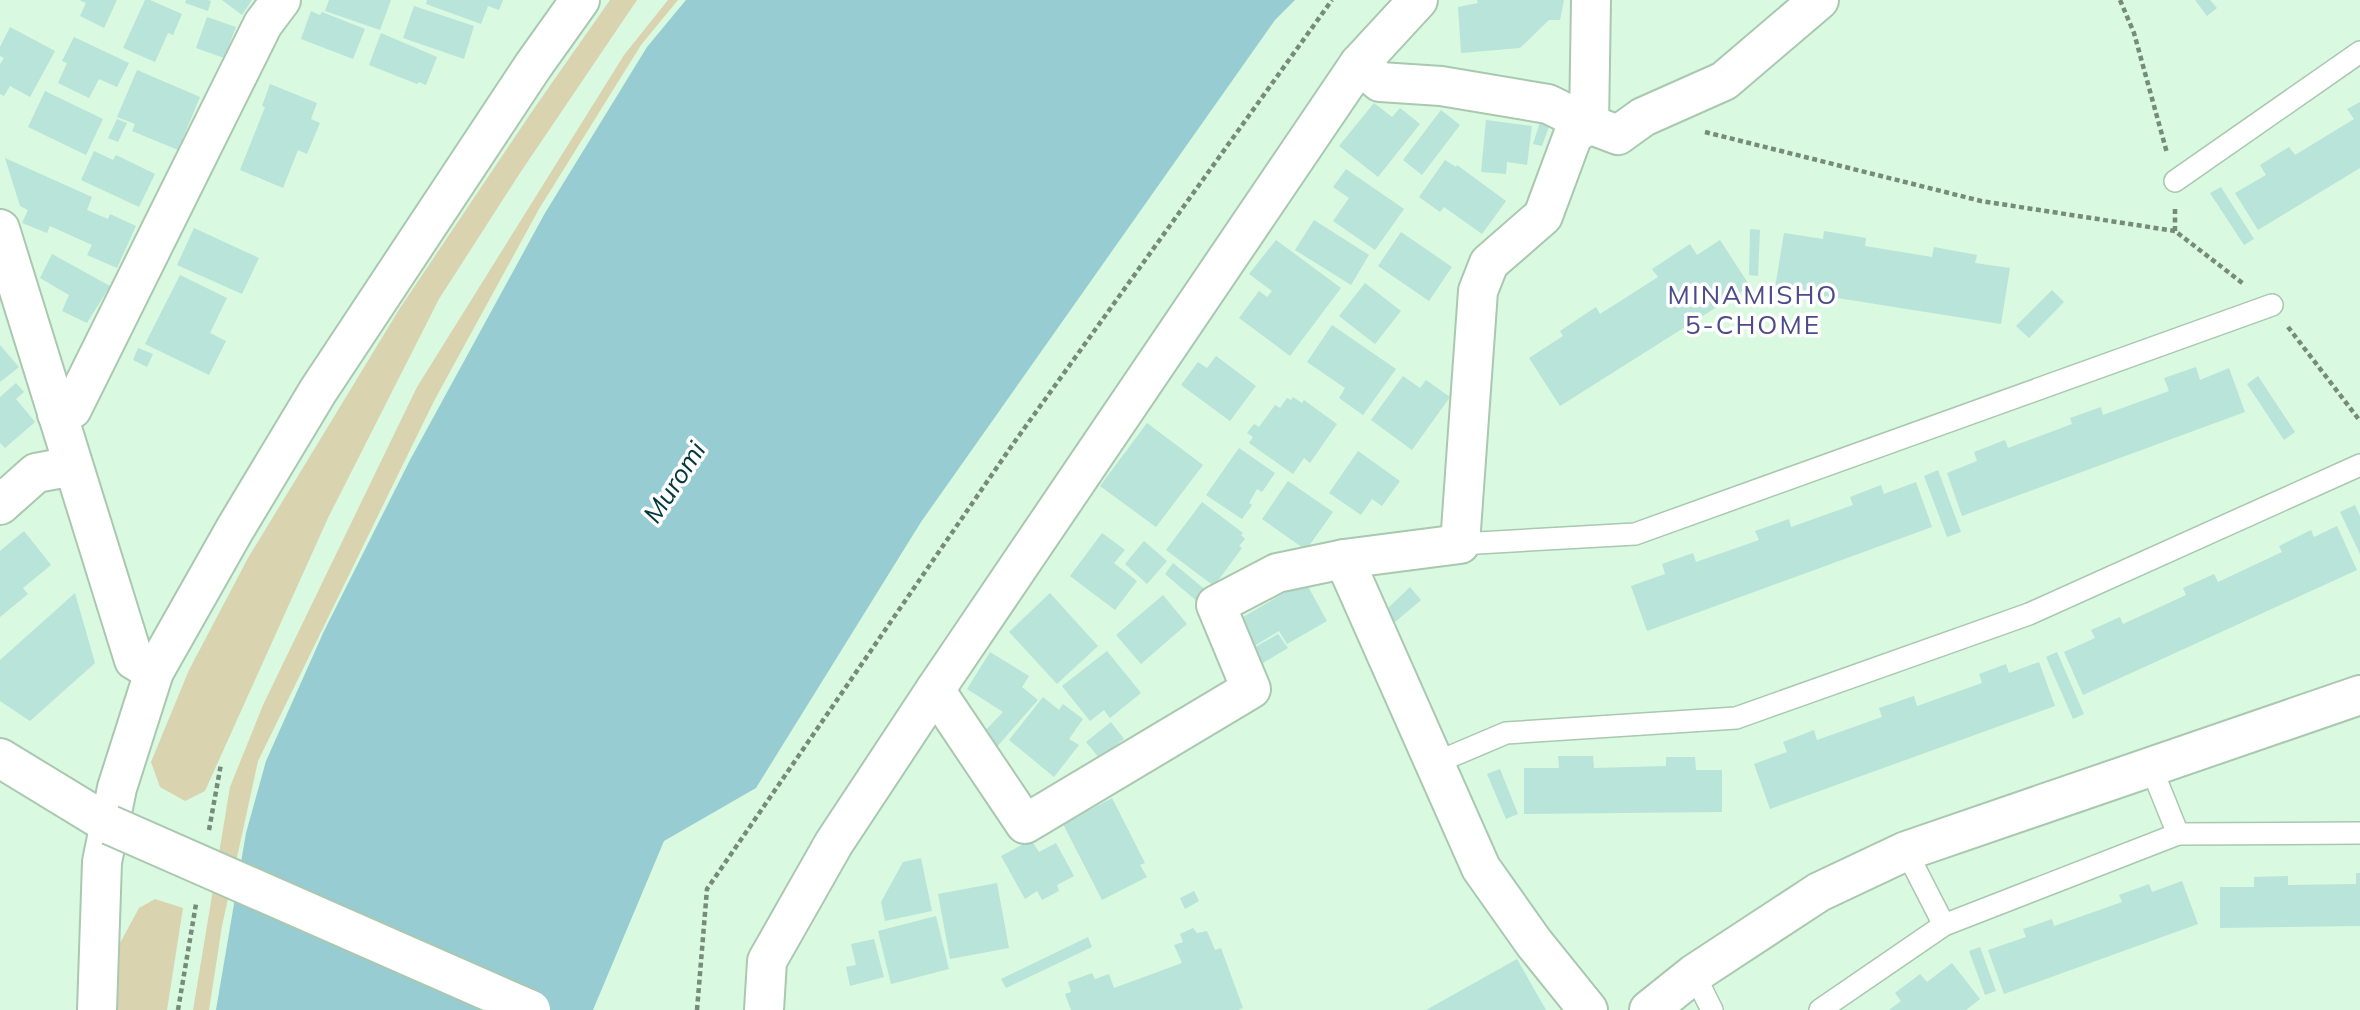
<svg xmlns="http://www.w3.org/2000/svg" width="2360" height="1010" font-family="Mulish,sans-serif">
  <style>
    .green { fill: #dad3b0 }
    .water { fill: #97cdd2 }
    .building { fill: #b9e4d9 }
    .lines { fill: none; stroke-linecap: round; stroke-linejoin: round }
    .service-casing { stroke: #a9c8af; stroke-width: 24 }
    .minor-casing { stroke: #a9c8af; stroke-width: 42 }
    .tertiary-casing { stroke: #a9c8af; stroke-width: 42 }
    .path { stroke: #768b7a; stroke-width: 4.5; stroke-dasharray: 5 3.5; stroke-linecap: butt }
    .service { stroke: #fff; stroke-width: 21 }
    .minor { stroke: #fff; stroke-width: 38 }
    .tertiary { stroke: #fff; stroke-width: 38 }
    .tertiary-bridge-casing { stroke: #a9c8af; stroke-width: 42; stroke-linecap: butt }
    .tertiary-bridge { stroke: #fff; stroke-width: 38 }
    .labels { text-anchor: middle; dominant-baseline: central; stroke-width: 7; stroke-linejoin: round; paint-order: stroke }
    .neighbourhood-label { font-size: 26px; letter-spacing: 2px; fill: #4d4c8a; stroke: #fff }
    .water-label { font-size: 26px; font-style: italic; fill: #03383d; stroke: #fff }
  </style>
  <rect width="100%" height="100%" fill="#d9f9e0"/>
  <!-- green -->
  <g class="green">
    <path d="M610,0H637L520,173L439,299L328,518L205,791L185,801L160,787L151,762L189,670L248,558L318,443L400,308L535,107Z"/>
    <path d="M668,0H678L641,45L539,209L434,401L258,761L222,926L209,1010H193L230,787L263,705L417,387L624,55Z"/>
    <path d="M155,899L183,908L167,1010H117L120,943L139,908Z"/>
  </g>
  <!-- water -->
  <path class="water" d="M686,0H1295L1275,20L921,522L756,788L664,841L593,1010H216L246,833L266,761L324,631L410,460L545,213L647,47Z"/>
  <!-- building -->
  <g class="building">
    <path d="M79,0H117L104,28L80,16L86,3Z"/>
    <path d="M145,0H150L182,14L173,35L168,33L155,62L123,48Z"/>
    <path d="M186,0H208L211,1L208,11L185,3Z"/>
    <path d="M222,0H252L242,15Z"/>
    <path d="M329,0H391L380,30L325,11Z"/>
    <path d="M427,0H503L499,10L488,6L481,24L426,4Z"/>
    <path d="M1477,0H1564L1560,20H1549L1520,48L1461,53L1458,7L1478,3Z"/>
    <path d="M2195,0H2210L2217,8L2207,16Z"/>
    <path d="M414,6L474,26L464,59L403,38Z"/>
    <path d="M311,11L320,15L322,12L365,29L353,59L301,39Z"/>
    <path d="M207,17L236,27L224,58L196,48Z"/>
    <path d="M10,27L55,51L30,97L10,86L4,96L0,94V64L4,58L0,56V47Z"/>
    <path d="M381,33L437,57L426,85L419,82L417,84L369,65Z"/>
    <path d="M74,37L129,63L117,87L99,79L89,98L58,83L67,63L62,61Z"/>
    <path d="M137,70L200,97L178,150L132,131L135,124L117,117Z"/>
    <path d="M270,84L317,103L311,119L320,123L307,154L298,150L283,188L240,170L265,107L262,106Z"/>
    <path d="M45,91L103,119L86,155L28,127Z"/>
    <path d="M2360,102V168L2258,230L2235,193L2266,175L2260,165L2289,147L2295,155L2354,119L2347,109Z"/>
    <path d="M1374,103L1392,117L1400,108L1420,124L1378,177L1339,146Z"/>
    <path d="M1441,110L1460,125L1422,175L1403,160Z"/>
    <path d="M117,119L127,123L118,142L108,138Z"/>
    <path d="M1541,119L1551,121L1542,146L1533,144Z"/>
    <path d="M1486,120L1532,126L1527,165L1507,162L1506,174L1481,172Z"/>
    <path d="M94,151L113,160L116,155L155,174L139,207L81,180Z"/>
    <path d="M5,158L92,197L87,210L108,219L110,214L136,226L117,268L87,255L92,245L50,226L47,233L22,223L28,210L20,206Z"/>
    <path d="M1445,160L1456,167L1457,165L1506,201L1482,234L1444,207L1440,212L1419,197Z"/>
    <path d="M1346,169L1404,209L1375,250L1333,221L1349,198L1333,187Z"/>
    <path d="M2221,187L2254,239L2244,245L2210,193Z"/>
    <path d="M1314,220L1369,255L1351,285L1295,250Z"/>
    <path d="M194,228L259,258L242,294L177,265Z"/>
    <path d="M1750,229L1760,230L1758,276L1749,275Z"/>
    <path d="M1824,231L1866,238L1865,246L1932,257L1934,247L1977,255L1975,263L2010,268L2001,324L1775,288L1784,233L1823,239Z"/>
    <path d="M1401,232L1452,267L1429,301L1378,266Z"/>
    <path d="M1276,240L1341,288L1290,356L1239,318L1259,291L1267,297L1272,291L1249,274Z"/>
    <path d="M1720,240L1750,286L1560,406L1529,358L1563,336L1560,331L1596,307L1600,314L1658,277L1652,269L1690,244L1697,255Z"/>
    <path d="M52,254L110,286L87,323L62,311L69,295L40,278Z"/>
    <path d="M180,275L227,298L210,333L226,341L209,375L145,344Z"/>
    <path d="M1365,283L1401,311L1375,344L1339,316Z"/>
    <path d="M2052,290L2064,302L2029,338L2016,326Z"/>
    <path d="M1332,325L1396,369L1363,415L1339,398L1345,388L1307,362Z"/>
    <path d="M0,345L19,367L0,382Z"/>
    <path d="M138,348L153,354L147,367L133,360Z"/>
    <path d="M1216,356L1256,386L1230,421L1181,385L1198,362L1207,368Z"/>
    <path d="M2196,367L2200,380L2229,368L2245,412L1962,516L1947,473L1977,461L1974,452L2005,440L2008,448L2072,424L2070,418L2101,407L2103,415L2169,391L2164,378Z"/>
    <path d="M1403,376L1420,388L1426,380L1450,397L1412,450L1371,420Z"/>
    <path d="M2258,376L2295,432L2284,440L2247,384Z"/>
    <path d="M16,383L24,392L16,399L35,422L5,448L0,443V397Z"/>
    <path d="M1293,397L1302,403L1304,400L1337,424L1310,463L1304,458L1293,474L1249,443L1253,437L1247,433L1254,424L1259,427L1275,405L1280,408L1287,398L1291,400Z"/>
    <path d="M1147,423L1203,465L1156,527L1100,486Z"/>
    <path d="M1239,448L1275,473L1262,492L1257,489L1249,503L1252,505L1242,519L1206,495Z"/>
    <path d="M1358,451L1400,481L1382,506L1372,499L1361,515L1329,493Z"/>
    <path d="M1938,470L1961,532L1947,537L1924,476Z"/>
    <path d="M1288,481L1333,512L1306,550L1262,519Z"/>
    <path d="M1916,482L1932,527L1647,631L1631,586L1665,574L1662,564L1693,553L1696,562L1759,540L1755,531L1789,519L1791,527L1853,505L1850,497L1881,485L1884,494Z"/>
    <path d="M1202,502L1243,533L1241,535L1245,539L1239,546L1242,548L1214,586L1166,550Z"/>
    <path d="M2355,505L2360,516V554L2340,512Z"/>
    <path d="M2337,526L2357,570L2083,695L2064,652L2095,638L2091,630L2120,617L2123,624L2186,595L2183,588L2214,574L2218,582L2282,552L2279,546L2311,530L2314,537Z"/>
    <path d="M24,531L51,565L23,588L28,594L0,617V551Z"/>
    <path d="M1102,533L1125,550L1114,563L1137,581L1115,610L1070,576Z"/>
    <path d="M1144,541L1167,561L1147,584L1125,564Z"/>
    <path d="M1173,563L1208,592L1199,603L1165,574Z"/>
    <path d="M1305,581L1327,621L1287,644L1279,631L1251,648L1236,621Z"/>
    <path d="M1410,587L1421,600L1395,622L1385,611Z"/>
    <path d="M75,593L95,663L30,721L0,701V660Z"/>
    <path d="M1050,593L1098,646L1057,684L1009,632Z"/>
    <path d="M1163,595L1187,624L1141,664L1116,635Z"/>
    <path d="M1278,634L1288,648L1258,666L1250,650Z"/>
    <path d="M1107,651L1141,693L1110,718L1104,710L1090,721L1062,686Z"/>
    <path d="M990,652L1029,676L1022,687L1038,700L995,749L983,733L1003,712L967,689Z"/>
    <path d="M2057,652L2084,714L2073,719L2046,657Z"/>
    <path d="M2039,662L2055,706L1770,809L1754,764L1787,752L1783,742L1814,730L1817,740L1882,717L1879,708L1914,696L1917,706L1982,683L1979,674L2006,664L2009,673Z"/>
    <path d="M1043,697L1059,710L1063,704L1083,719L1069,739L1079,745L1054,777L1009,740Z"/>
    <path d="M1111,722L1124,739L1099,758L1086,742Z"/>
    <path d="M1558,756H1593L1594,768L1666,766V757H1695L1696,770H1722V812L1524,814V768H1559Z"/>
    <path d="M1500,769L1518,814L1506,819L1487,774Z"/>
    <path d="M1112,798L1145,863L1140,865L1147,877L1102,900L1063,824Z"/>
    <path d="M1031,840L1039,852L1056,843L1074,876L1057,885L1059,891L1042,900L1037,891L1025,899L1001,856Z"/>
    <path d="M921,858L932,911L885,921L881,902L903,862Z"/>
    <path d="M2356,873H2360V926L2220,928V887H2254V877L2288,876V885L2356,884Z"/>
    <path d="M2182,881L2198,924L2004,994L1988,950L2026,937L2023,929L2052,919L2054,926L2122,902L2119,895L2149,884L2152,892Z"/>
    <path d="M997,883L1009,948L950,959L938,894Z"/>
    <path d="M1194,891L1199,901L1185,909L1180,898Z"/>
    <path d="M936,916L949,969L891,984L878,931Z"/>
    <path d="M1193,928L1197,933L1207,931L1215,950L1221,948L1243,1008L1238,1010H1071L1065,994L1071,992L1068,982L1092,973L1095,979L1109,974L1114,988L1182,963L1174,945L1183,942L1180,934Z"/>
    <path d="M1088,937L1092,947L1006,988L1001,979Z"/>
    <path d="M874,939L884,977L850,986L846,967L856,965L851,944Z"/>
    <path d="M1980,947L1996,991L1985,995L1969,951Z"/>
    <path d="M1517,959L1546,1010H1426Z"/>
    <path d="M1952,963L1980,999L1966,1010H1889L1901,1001L1895,993L1920,974L1927,982Z"/>
  </g>
  <g class="lines">
    <defs>
      <g id="service">
        <path d="M2175,181L2360,52"/>
        <path d="M1460,544L1635,534L2272,305"/>
        <path d="M1433,764L1506,733L1736,718L2029,614L2360,465"/>
        <path d="M2151,767L2178,834"/>
        <path d="M1906,851L1944,925"/>
        <path d="M1694,974L1712,1010"/>
        <path d="M1820,1010L1944,925L2178,834L2360,833"/>
      </g>
      <g id="minor">
        <path d="M1359,64L1380,82L1441,86L1548,104L1589,124L1618,135L1643,117L1724,81L1819,0"/>
        <path d="M1589,124L1591,0"/>
        <path d="M0,229L134,660L154,672"/>
        <path d="M57,414L72,409L263,24L281,0"/>
        <path d="M0,505L36,473L73,466"/>
        <path d="M935,690L1025,824L1251,689L1216,605L1277,573L1344,559"/>
        <path d="M764,1010L767,961L834,843L935,690L1359,64L1418,0"/>
        <path d="M1588,1010L1534,943L1481,868L1344,559L1460,544L1478,291L1489,263L1543,216L1573,135L1589,124"/>
      </g>
      <g id="tertiary">
        <path d="M0,758L110,825"/>
        <path d="M97,1010L102,862L117,788L154,672L235,529L318,391L533,66L580,0"/>
        <path d="M1649,1010L1694,974L1819,892L1906,851L2360,695"/>
      </g>
    </defs>
    <!-- service casing -->
    <use href="#service" class="service-casing"/>
    <!-- minor casing -->
    <use href="#minor" class="minor-casing"/>
    <!-- tertiary casing -->
    <use href="#tertiary" class="tertiary-casing"/>
    <!-- path -->
    <g class="path">
      <path d="M2120,0L2134,33L2167,153"/>
      <path d="M1705,132L1981,201L2175,231"/>
      <path d="M2175,209V231L2245,285"/>
      <path d="M2288,327L2360,421"/>
      <path d="M209,830L221,764"/>
      <path d="M178,1010L196,904"/>
      <path d="M697,1010L707,889L1013,444L1332,0"/>
    </g>
    <!-- service -->
    <use href="#service" class="service"/>
    <!-- minor -->
    <use href="#minor" class="minor"/>
    <!-- tertiary -->
    <use href="#tertiary" class="tertiary"/>
    <defs>
      <path id="tertiary-bridge" d="M110,825L531,1010"/>
    </defs>
    <!-- tertiary-bridge casing -->
    <use href="#tertiary-bridge" class="tertiary-bridge-casing"/>
    <!-- tertiary-bridge -->
    <use href="#tertiary-bridge" class="tertiary-bridge"/>
  </g>
  <g class="labels">
    <!-- neighbourhood labels -->
    <g class="neighbourhood-label">
      <text x="1753" y="294">MINAMISHO<tspan x="1753" dy="30">5-CHOME</tspan></text>
    </g>
    <!-- water labels -->
    <g class="water-label">
      <text transform="translate(674 482) rotate(-57)">Muromi</text>
    </g>
  </g>
</svg>
